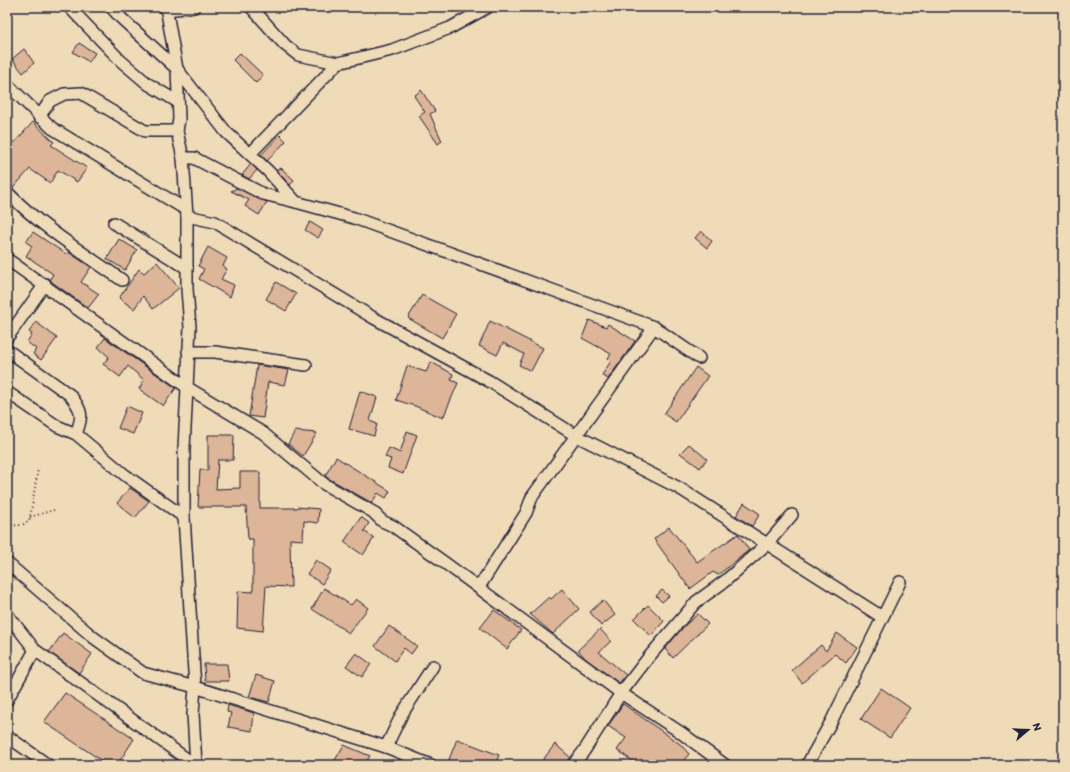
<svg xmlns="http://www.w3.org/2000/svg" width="1070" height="772" font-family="Itim,sans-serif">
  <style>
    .building { fill: #ddb598; stroke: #22223b }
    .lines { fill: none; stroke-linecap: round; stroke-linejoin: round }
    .street-casing { stroke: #22223b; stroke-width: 14 }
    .path { stroke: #22223b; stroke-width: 2; stroke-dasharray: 1 3; stroke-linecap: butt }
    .street { stroke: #f0dbb9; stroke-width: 11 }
  </style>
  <rect width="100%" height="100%" fill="#f0dbb9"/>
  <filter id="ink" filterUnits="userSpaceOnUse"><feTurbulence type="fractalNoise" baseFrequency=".025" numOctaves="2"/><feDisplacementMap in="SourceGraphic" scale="8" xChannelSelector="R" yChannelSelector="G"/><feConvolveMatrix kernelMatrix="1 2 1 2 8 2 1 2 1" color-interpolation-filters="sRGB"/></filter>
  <g filter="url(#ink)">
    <!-- building -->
    <g class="building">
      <path d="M79,43L95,53L89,62L73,52Z"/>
      <path d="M24,49L34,63L23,73L12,59Z"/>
      <path d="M240,53L263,75L256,83L233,60Z"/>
      <path d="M421,90L435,111L430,114L442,141L438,144L419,116L425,112L414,96Z"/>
      <path d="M33,122L54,142L51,145L87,168L77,182L58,170L50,183L30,169L13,188L7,185V136L14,143Z"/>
      <path d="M280,135L286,141L267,161L261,155Z"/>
      <path d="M251,164L257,170L249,179L242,175Z"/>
      <path d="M281,168L294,180L290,185L276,170Z"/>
      <path d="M237,188L267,202L259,215L245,206L249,200L231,191Z"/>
      <path d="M310,222L323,230L318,238L305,230Z"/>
      <path d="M701,231L712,241L707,248L695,238Z"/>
      <path d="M33,232L66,254L68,252L91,267L81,282L99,294L88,308L52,282L50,279L53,274L26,256L32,246L26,242Z"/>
      <path d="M119,239L137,250L125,270L107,259Z"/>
      <path d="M208,247L227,258L223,266L227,269L221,279L234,285L230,297L199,279L204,269L198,266Z"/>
      <path d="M157,262L179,288L153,309L143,296L134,309L119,298L139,269L144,273Z"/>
      <path d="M276,282L296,294L286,311L266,299Z"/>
      <path d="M422,295L456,314L442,338L408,318Z"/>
      <path d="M589,320L606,327L608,324L635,341L608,379L602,375L611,361L608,358L611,354L582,338Z"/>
      <path d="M490,321L543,348L531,371L519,365L524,354L503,343L497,355L479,346Z"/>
      <path d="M36,322L57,338L41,360L33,354L36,349L27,342L32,334L29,332Z"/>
      <path d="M105,338L176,388L163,406L139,389L144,380L128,366L120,377L103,364L109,357L98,347Z"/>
      <path d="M431,362L453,374L451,380L458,383L443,418L415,406L396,400L407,366L426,372Z"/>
      <path d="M257,365L289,370L285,385L268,382L263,418L249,416Z"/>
      <path d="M696,367L708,376L676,422L664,414Z"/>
      <path d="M360,391L377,397L370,421L377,424L374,436L349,429Z"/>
      <path d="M127,406L142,413L133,434L118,428Z"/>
      <path d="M295,431L317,433L303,456L288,444Z"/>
      <path d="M407,431L417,435L403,474L388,468L391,459L385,457L389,448L400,453Z"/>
      <path d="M208,435H234L233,460H218L216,489L240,488V472H260V508H297V507L319,509L318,523L304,521L303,540L290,539L291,587L266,586L263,631L237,628L238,591L253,592V539H248L246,507H198L200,469L208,470Z"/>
      <path d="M689,444L707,459L700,468L680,453Z"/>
      <path d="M336,457L390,491L386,498L378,493L372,503L328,478L325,476Z"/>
      <path d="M130,488L149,501L135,518L117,503Z"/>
      <path d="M744,503L760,514L752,526L736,516Z"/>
      <path d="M361,517L369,523L364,531L374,538L363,555L344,542Z"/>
      <path d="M669,527L697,562L738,534L749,550L718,575L713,572L690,589L654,539Z"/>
      <path d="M316,560L331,570L322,584L307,574Z"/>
      <path d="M324,588L351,605L356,599L368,608L349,633L312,609Z"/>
      <path d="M562,589L579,609L553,634L530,614L549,597L551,599Z"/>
      <path d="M662,590L669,596L662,602L656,596Z"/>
      <path d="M603,600L615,615L601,626L590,612Z"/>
      <path d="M648,605L664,621L651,636L634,619Z"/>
      <path d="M494,610L521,630L507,649L480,628Z"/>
      <path d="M698,614L708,624L673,658L665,649L684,626Z"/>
      <path d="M389,626L417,646L411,654L404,648L395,661L375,646Z"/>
      <path d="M600,629L611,641L599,652L626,675L619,683L586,659L578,650Z"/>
      <path d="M63,633L92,654L79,673L49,652Z"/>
      <path d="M837,633L857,647L846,663L835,654L802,683L792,670L821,645L826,651Z"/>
      <path d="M356,653L371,664L362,677L346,666Z"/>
      <path d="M204,664H227L229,681H205Z"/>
      <path d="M256,675L275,681L269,702L249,697Z"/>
      <path d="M881,688L910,708L890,738L861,719Z"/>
      <path d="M65,693L134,739L117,765H108L44,722Z"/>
      <path d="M623,704L680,744L689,754L680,765H638L617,750L626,738L608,726Z"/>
      <path d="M228,705L254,713L252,731L228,727L231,713L227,712Z"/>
      <path d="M457,739L499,755L495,765H454L448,762Z"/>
      <path d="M555,744L570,757L563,765H539Z"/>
      <path d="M344,745L370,756L364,765H332Z"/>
    </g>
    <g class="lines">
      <defs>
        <g id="street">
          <path d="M69,7L121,61L148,84L178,102"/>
          <path d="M111,7L121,18L177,69L226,132L268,171L296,202L354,218L654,327L699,358"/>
          <path d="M166,7L177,69L179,119L177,131L183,158L187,216V289L190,327L184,448V517L195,687L193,714L196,765"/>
          <path d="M251,7L285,45L298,55L338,63L392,50L450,28L488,7"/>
          <path d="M166,10L194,7"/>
          <path d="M7,84L52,128L185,209"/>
          <path d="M39,117L50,101L64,94L81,93L145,131H177"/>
          <path d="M250,154L338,63"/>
          <path d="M183,158H194L263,194L296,202"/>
          <path d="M7,192C40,226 83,253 122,280"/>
          <path d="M187,216L215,222L372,317L489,381L575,435L679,488L882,617"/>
          <path d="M114,223L187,268"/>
          <path d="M7,259L188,388L263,433L324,484L373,512L382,521L393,526L445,563L621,693L680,732L725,765"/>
          <path d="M7,338L45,284"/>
          <path d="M7,350L70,395C83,411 83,416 76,434"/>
          <path d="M188,352H215L306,365"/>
          <path d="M7,392L57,426L76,434L125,475L184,517"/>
          <path d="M7,563L93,637L143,673L195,687L386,747L431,765"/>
          <path d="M479,587L526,513L532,497L654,327"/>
          <path d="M7,614L35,650L195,765"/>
          <path d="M7,700L35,650"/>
          <path d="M7,736L48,765"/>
          <path d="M386,747L402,714L433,666"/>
          <path d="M573,765L584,751L621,693L648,658L696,602L725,581L768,543L792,515"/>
          <path d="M807,765L831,722L900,582"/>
        </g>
      </defs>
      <!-- street casing -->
      <use href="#street" class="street-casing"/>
      <!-- path -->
      <g class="path">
        <path d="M30,517L54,510"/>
        <path d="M7,525C17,525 25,527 30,518L38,469"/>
      </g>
      <!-- street -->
      <use href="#street" class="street"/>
    </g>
  </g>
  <!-- margin -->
  <rect width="1070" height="772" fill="none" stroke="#f0dbb9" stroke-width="24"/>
  <rect x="12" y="12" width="1046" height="748" fill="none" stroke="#22223b" stroke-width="1.5" filter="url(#ink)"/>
  <!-- north arrow -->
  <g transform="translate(1028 730) rotate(71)" stroke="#f0dbb9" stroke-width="3" paint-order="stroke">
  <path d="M0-3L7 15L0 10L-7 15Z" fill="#22223b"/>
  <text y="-6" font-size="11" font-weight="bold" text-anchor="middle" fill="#22223b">N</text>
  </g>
</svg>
